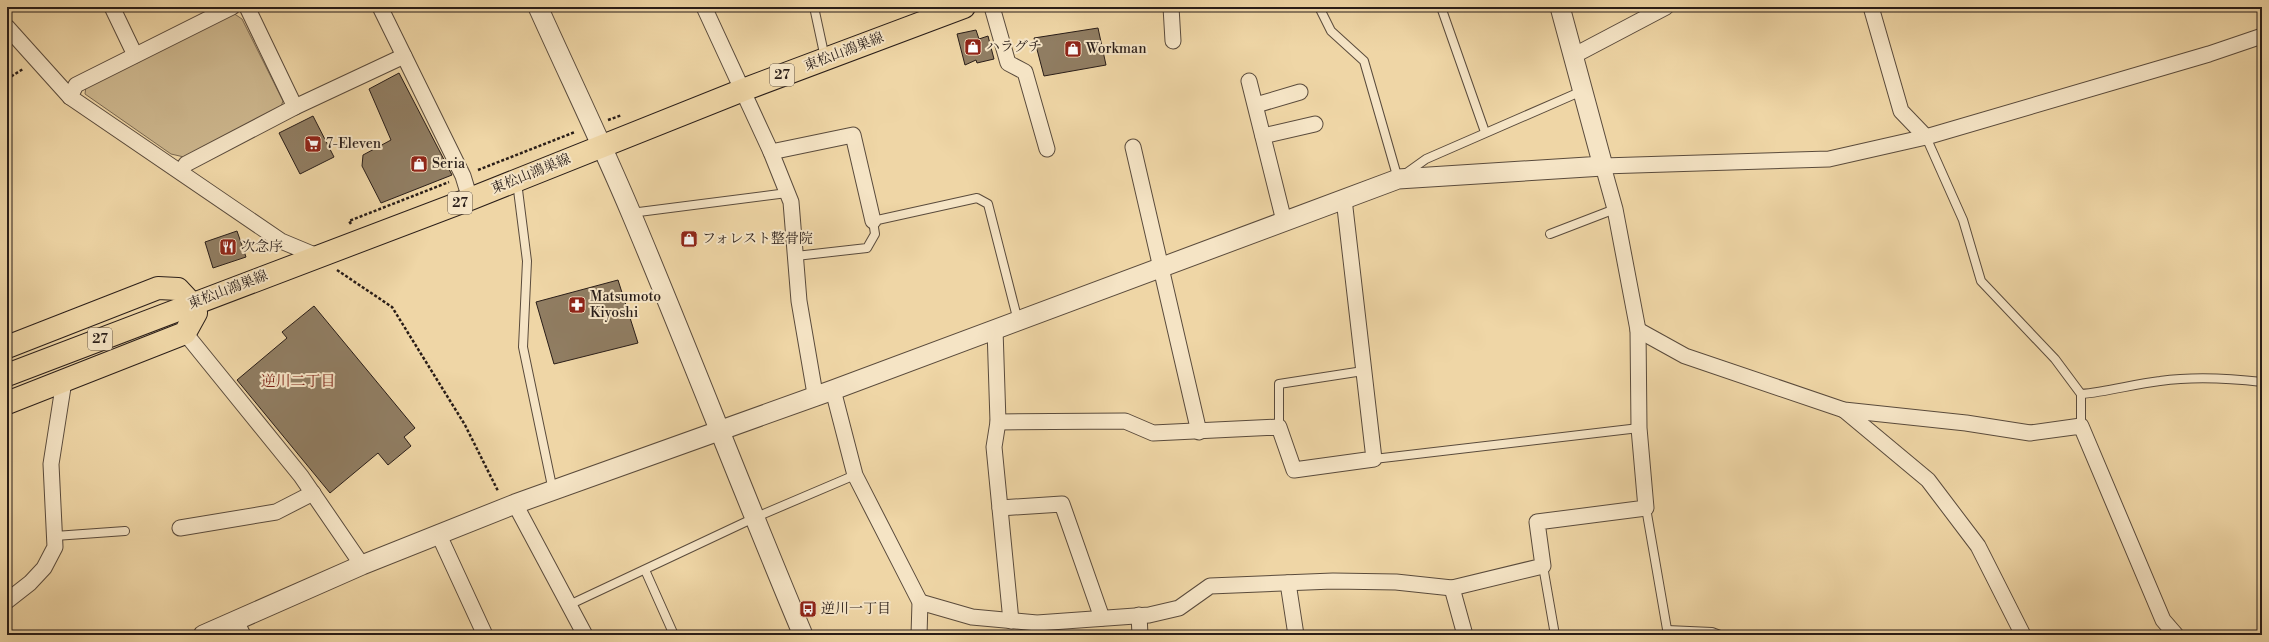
<svg xmlns="http://www.w3.org/2000/svg" width="2269" height="642" font-family="'Libre Bodoni','Noto Serif JP',serif">
  <style>
    .green { fill: #cdb78e; stroke: #7b6a53 }
    .building { fill: #907d62; stroke: #291d18 }
    .lines { fill: none; stroke-linecap: round; stroke-linejoin: round }
    .service-casing { stroke: #5a4b3c; stroke-width: 10 }
    .minor-casing { stroke: #5a4b3c; stroke-width: 17 }
    .tertiary-casing { stroke: #5a4b3c; stroke-width: 21 }
    .primary-casing { stroke: #291d18; stroke-width: 24 }
    .path { stroke: #291d18; stroke-width: 2.5; stroke-dasharray: 3 2; stroke-linecap: butt }
    .service { stroke: #f5e4c5; stroke-width: 8 }
    .minor { stroke: #f5e4c5; stroke-width: 15 }
    .tertiary { stroke: #f5e4c5; stroke-width: 19 }
    .primary { stroke: #efd6a6; stroke-width: 22 }
    .labels { text-anchor: middle; dominant-baseline: central; stroke-width: 4; stroke-linejoin: round; paint-order: stroke }
    .shield { fill: #f5e4c5; stroke: #66594c; stroke-width: 1 }
    .shield-label { font-size: 13px; font-weight: bold; fill: #291d18 }
    .poi-label { font-size: 14px; fill: #291d18; stroke: #f5e4c5; text-anchor: start }
    .street-label { font-size: 14px; fill: #291d18; stroke: #f5e4c5 }
    .neighbourhood-label { font-size: 15px; fill: #7a1f14; stroke: #f5e4c5 }
  </style>
  <rect width="100%" height="100%" fill="#efd6a6"/>
  <filter id="stains"><feTurbulence type="fractalNoise" baseFrequency=".005" numOctaves="4"/><feColorMatrix values="0 0 0 0 .2 0 0 0 0 .09 0 0 0 0 .02 0 0 0 .5 -.17"/></filter>
  <radialGradient id="worn" r=".72"><stop offset=".6" stop-color="#630" stop-opacity="0"/><stop offset="1" stop-color="#630" stop-opacity=".3"/></radialGradient>
  <!-- green -->
  <path class="green" d="M233,13L242,19L283,101L280,109L184,157L171,154L85,94L86,86Z"/>
  <!-- building -->
  <g class="building">
    <path d="M1098,28L1106,65L1044,76L1034,38Z"/>
    <path d="M976,30L979,39L988,36L994,59L977,63L976,60L965,65L957,34Z"/>
    <path d="M399,73L452,175L381,203L362,166L363,155L391,140L369,89Z"/>
    <path d="M313,116L334,157L300,174L279,133Z"/>
    <path d="M237,231L246,257L213,268L205,242Z"/>
    <path d="M618,280L638,343L554,364L536,302Z"/>
    <path d="M314,306L415,428L404,437L411,446L388,465L378,453L330,493L237,380L287,338L282,332Z"/>
  </g>
  <g class="lines">
    <defs>
      <g id="service">
        <path d="M814,7L825,58"/>
        <path d="M1319,7L1331,31L1364,61L1398,179L1426,159L1582,91"/>
        <path d="M1441,7L1485,132"/>
        <path d="M1926,137L1963,220L1981,281L2055,359L2081,394V426"/>
        <path d="M517,182L527,261L523,347L553,491"/>
        <path d="M631,213L787,193"/>
        <path d="M1550,234L1615,209"/>
        <path d="M796,256L867,248L875,234L873,221L977,198L988,204L1018,321"/>
        <path d="M2081,394C2108,392 2133,384 2160,381C2195,376 2228,378 2262,382"/>
        <path d="M1279,427V384L1363,371"/>
        <path d="M1374,459L1639,428"/>
        <path d="M1646,508L1668,635"/>
        <path d="M55,536L125,531"/>
        <path d="M1543,566L1555,635"/>
        <path d="M645,570L674,635"/>
        <path d="M569,605L754,518L855,475"/>
        <path d="M1667,630L1712,632L1720,635"/>
      </g>
      <g id="minor">
        <path d="M112,7L135,55"/>
        <path d="M247,7L295,107"/>
        <path d="M380,7L463,176L470,199"/>
        <path d="M704,7L771,152L791,202L799,301L815,394"/>
        <path d="M992,7L1008,63L1025,72L1047,149"/>
        <path d="M1171,7L1173,41"/>
        <path d="M1871,7L1901,111L1926,137"/>
        <path d="M7,27L70,97L281,241L317,256"/>
        <path d="M1573,56L1666,7"/>
        <path d="M1249,81L1284,221"/>
        <path d="M70,97L76,85L232,7"/>
        <path d="M1256,105L1300,92"/>
        <path d="M1263,136L1315,124"/>
        <path d="M1133,147L1199,432"/>
        <path d="M771,152L853,135L873,221"/>
        <path d="M181,171L186,164L295,107L404,56"/>
        <path d="M995,329L998,422L994,447L1011,621"/>
        <path d="M1638,330L1685,356L1844,410L1966,423L2030,433L2081,426L2163,620L2176,635"/>
        <path d="M185,333L301,476L362,565"/>
        <path d="M833,390L855,475L920,602L919,635"/>
        <path d="M1844,410L1928,480L1978,546L2023,635"/>
        <path d="M998,422L1125,421L1153,433L1279,427L1294,470L1374,459L1344,199"/>
        <path d="M515,504L585,635"/>
        <path d="M1000,508L1062,504L1102,618"/>
        <path d="M180,528L276,512L313,493"/>
        <path d="M438,533L485,635"/>
        <path d="M1288,583L1296,635"/>
        <path d="M1452,588L1465,635"/>
        <path d="M7,601L30,583L44,568L55,547L51,464L64,381"/>
        <path d="M920,602L972,617L1037,623L1149,615L1179,608L1210,586L1333,581L1396,582L1452,588L1543,566L1537,522L1646,508L1639,428L1638,330L1615,209L1603,166L1829,159L1926,137L2209,54L2262,36"/>
        <path d="M1139,615L1140,635"/>
        <path d="M236,621L243,635"/>
      </g>
      <g id="tertiary">
        <path d="M538,7C569,76 602,144 631,213C690,353 744,495 803,635"/>
        <path d="M203,635L362,565L515,504L833,390L1398,179L1603,166L1560,7"/>
      </g>
      <g id="primary">
        <path d="M7,347L158,288L178,289L192,304L196,313L185,333L7,403"/>
        <path d="M7,375L470,199L743,90L964,7"/>
      </g>
    </defs>
    <!-- service casing -->
    <use href="#service" class="service-casing"/>
    <!-- minor casing -->
    <use href="#minor" class="minor-casing"/>
    <!-- tertiary casing -->
    <use href="#tertiary" class="tertiary-casing"/>
    <!-- primary casing -->
    <use href="#primary" class="primary-casing"/>
    <!-- path -->
    <g class="path">
      <path d="M7,79L23,69"/>
      <path d="M608,120L622,115"/>
      <path d="M478,170L575,132"/>
      <path d="M351,224L349,221L449,182"/>
      <path d="M337,270L392,307L465,425L498,491"/>
    </g>
    <!-- service -->
    <use href="#service" class="service"/>
    <!-- minor -->
    <use href="#minor" class="minor"/>
    <!-- tertiary -->
    <use href="#tertiary" class="tertiary"/>
    <!-- primary -->
    <use href="#primary" class="primary"/>
  </g>
  <!-- icons -->
  <defs>
    <symbol id="shop-square" viewBox="-11 -11 22 22"><rect x="-9" y="-9" width="18" height="18" rx="4" fill="#8f2418" stroke="#f5e4c5"/><path d="M-5-2.5h2.3a2.7 3.5 0 0 1 5.4 0H5L5.5 6h-11ZM-1.5-2.5h3a1.5 2.3 0 0 0-3 0Z" fill="#fff"/></symbol>
    <symbol id="supermarket-square" viewBox="-11 -11 22 22"><rect x="-9" y="-9" width="18" height="18" rx="4" fill="#8f2418" stroke="#f5e4c5"/><path d="M-6-5.5h2.5l.6 2H6L4.5 2H-2.5L-4.4-4H-6ZM-1.5 3.2a1.3 1.3 0 1 0 .1 0ZM3 3.2a1.3 1.3 0 1 0 .1 0Z" fill="#fff"/></symbol>
    <symbol id="restaurant-square" viewBox="-11 -11 22 22"><rect x="-9" y="-9" width="18" height="18" rx="4" fill="#8f2418" stroke="#f5e4c5"/><path d="M-5-6h1v4h1v-4h1v4h1v-4h1v5L-1.5 .5V6h-2V.5L-5-1ZM5-6V6H3V1.5H1.5Q1.5-4 5-6Z" fill="#fff"/></symbol>
    <symbol id="pharmacy-square" viewBox="-11 -11 22 22"><rect x="-9" y="-9" width="18" height="18" rx="4" fill="#8f2418" stroke="#f5e4c5"/><path d="M-2-6h4v4h4v4h-4v4h-4v-4h-4v-4h4Z" fill="#fff"/></symbol>
    <symbol id="bus-square" viewBox="-11 -11 22 22"><rect x="-9" y="-9" width="18" height="18" rx="4" fill="#8f2418" stroke="#f5e4c5"/><path d="M-5-6H5V4H4V6H2V4H-2V6H-4V4H-5ZM-3.5-4V0h7V-4ZM-3.5 1.2v1.5H-2V1.2ZM2 1.2v1.5H3.5V1.2Z" fill="#fff"/></symbol>
  </defs>
  <g fill-rule="evenodd">
    <use href="#shop-square" x="963" y="37" width="20" height="20"/>
    <use href="#shop-square" x="1063" y="39" width="20" height="20"/>
    <use href="#supermarket-square" x="303" y="134" width="20" height="20"/>
    <use href="#shop-square" x="409" y="154" width="20" height="20"/>
    <use href="#shop-square" x="679" y="229" width="20" height="20"/>
    <use href="#restaurant-square" x="218" y="237" width="20" height="20"/>
    <use href="#pharmacy-square" x="567" y="295" width="20" height="20"/>
    <use href="#bus-square" x="798" y="599" width="20" height="20"/>
  </g>
  <g class="labels">
    <!-- shield labels -->
    <g class="shield">
      <rect x="770" y="64" width="24" height="22" rx="3"/>
      <rect x="448" y="192" width="24" height="22" rx="3"/>
      <rect x="88" y="328" width="24" height="22" rx="3"/>
    </g>
    <g class="shield-label">
      <text x="782" y="75">27</text>
      <text x="460" y="203">27</text>
      <text x="100" y="339">27</text>
    </g>
    <!-- poi labels -->
    <g class="poi-label">
      <text x="986" y="47">ハラグチ</text>
      <text x="1086" y="49">Workman</text>
      <text x="326" y="144">7-Eleven</text>
      <text x="432" y="164">Seria</text>
      <text x="702" y="239">フォレスト整骨院</text>
      <text x="241" y="247">次念序</text>
      <text x="590" y="297">Matsumoto<tspan x="590" dy="16">Kiyoshi</tspan></text>
      <text x="821" y="609">逆川一丁目</text>
    </g>
    <!-- street labels -->
    <g class="street-label">
      <text transform="translate(844 52) rotate(-21)">東松山鴻巣線</text>
      <text transform="translate(531 174) rotate(-22)">東松山鴻巣線</text>
      <text transform="translate(228 290) rotate(-21)">東松山鴻巣線</text>
    </g>
    <!-- neighbourhood labels -->
    <g class="neighbourhood-label">
      <text x="298" y="381">逆川二丁目</text>
    </g>
  </g>
  <!-- margin -->
  <rect width="2269" height="642" fill="none" stroke="#efd6a6" stroke-width="24"/>
  <rect x="8" y="8" width="2253" height="626" fill="none" stroke="#291d18" stroke-width="2"/>
  <rect x="12" y="12" width="2245" height="618" fill="none" stroke="#291d18"/>
  <rect width="100%" height="100%" filter="url(#stains)"/>
  <rect width="100%" height="100%" fill="url(#worn)"/>
</svg>
